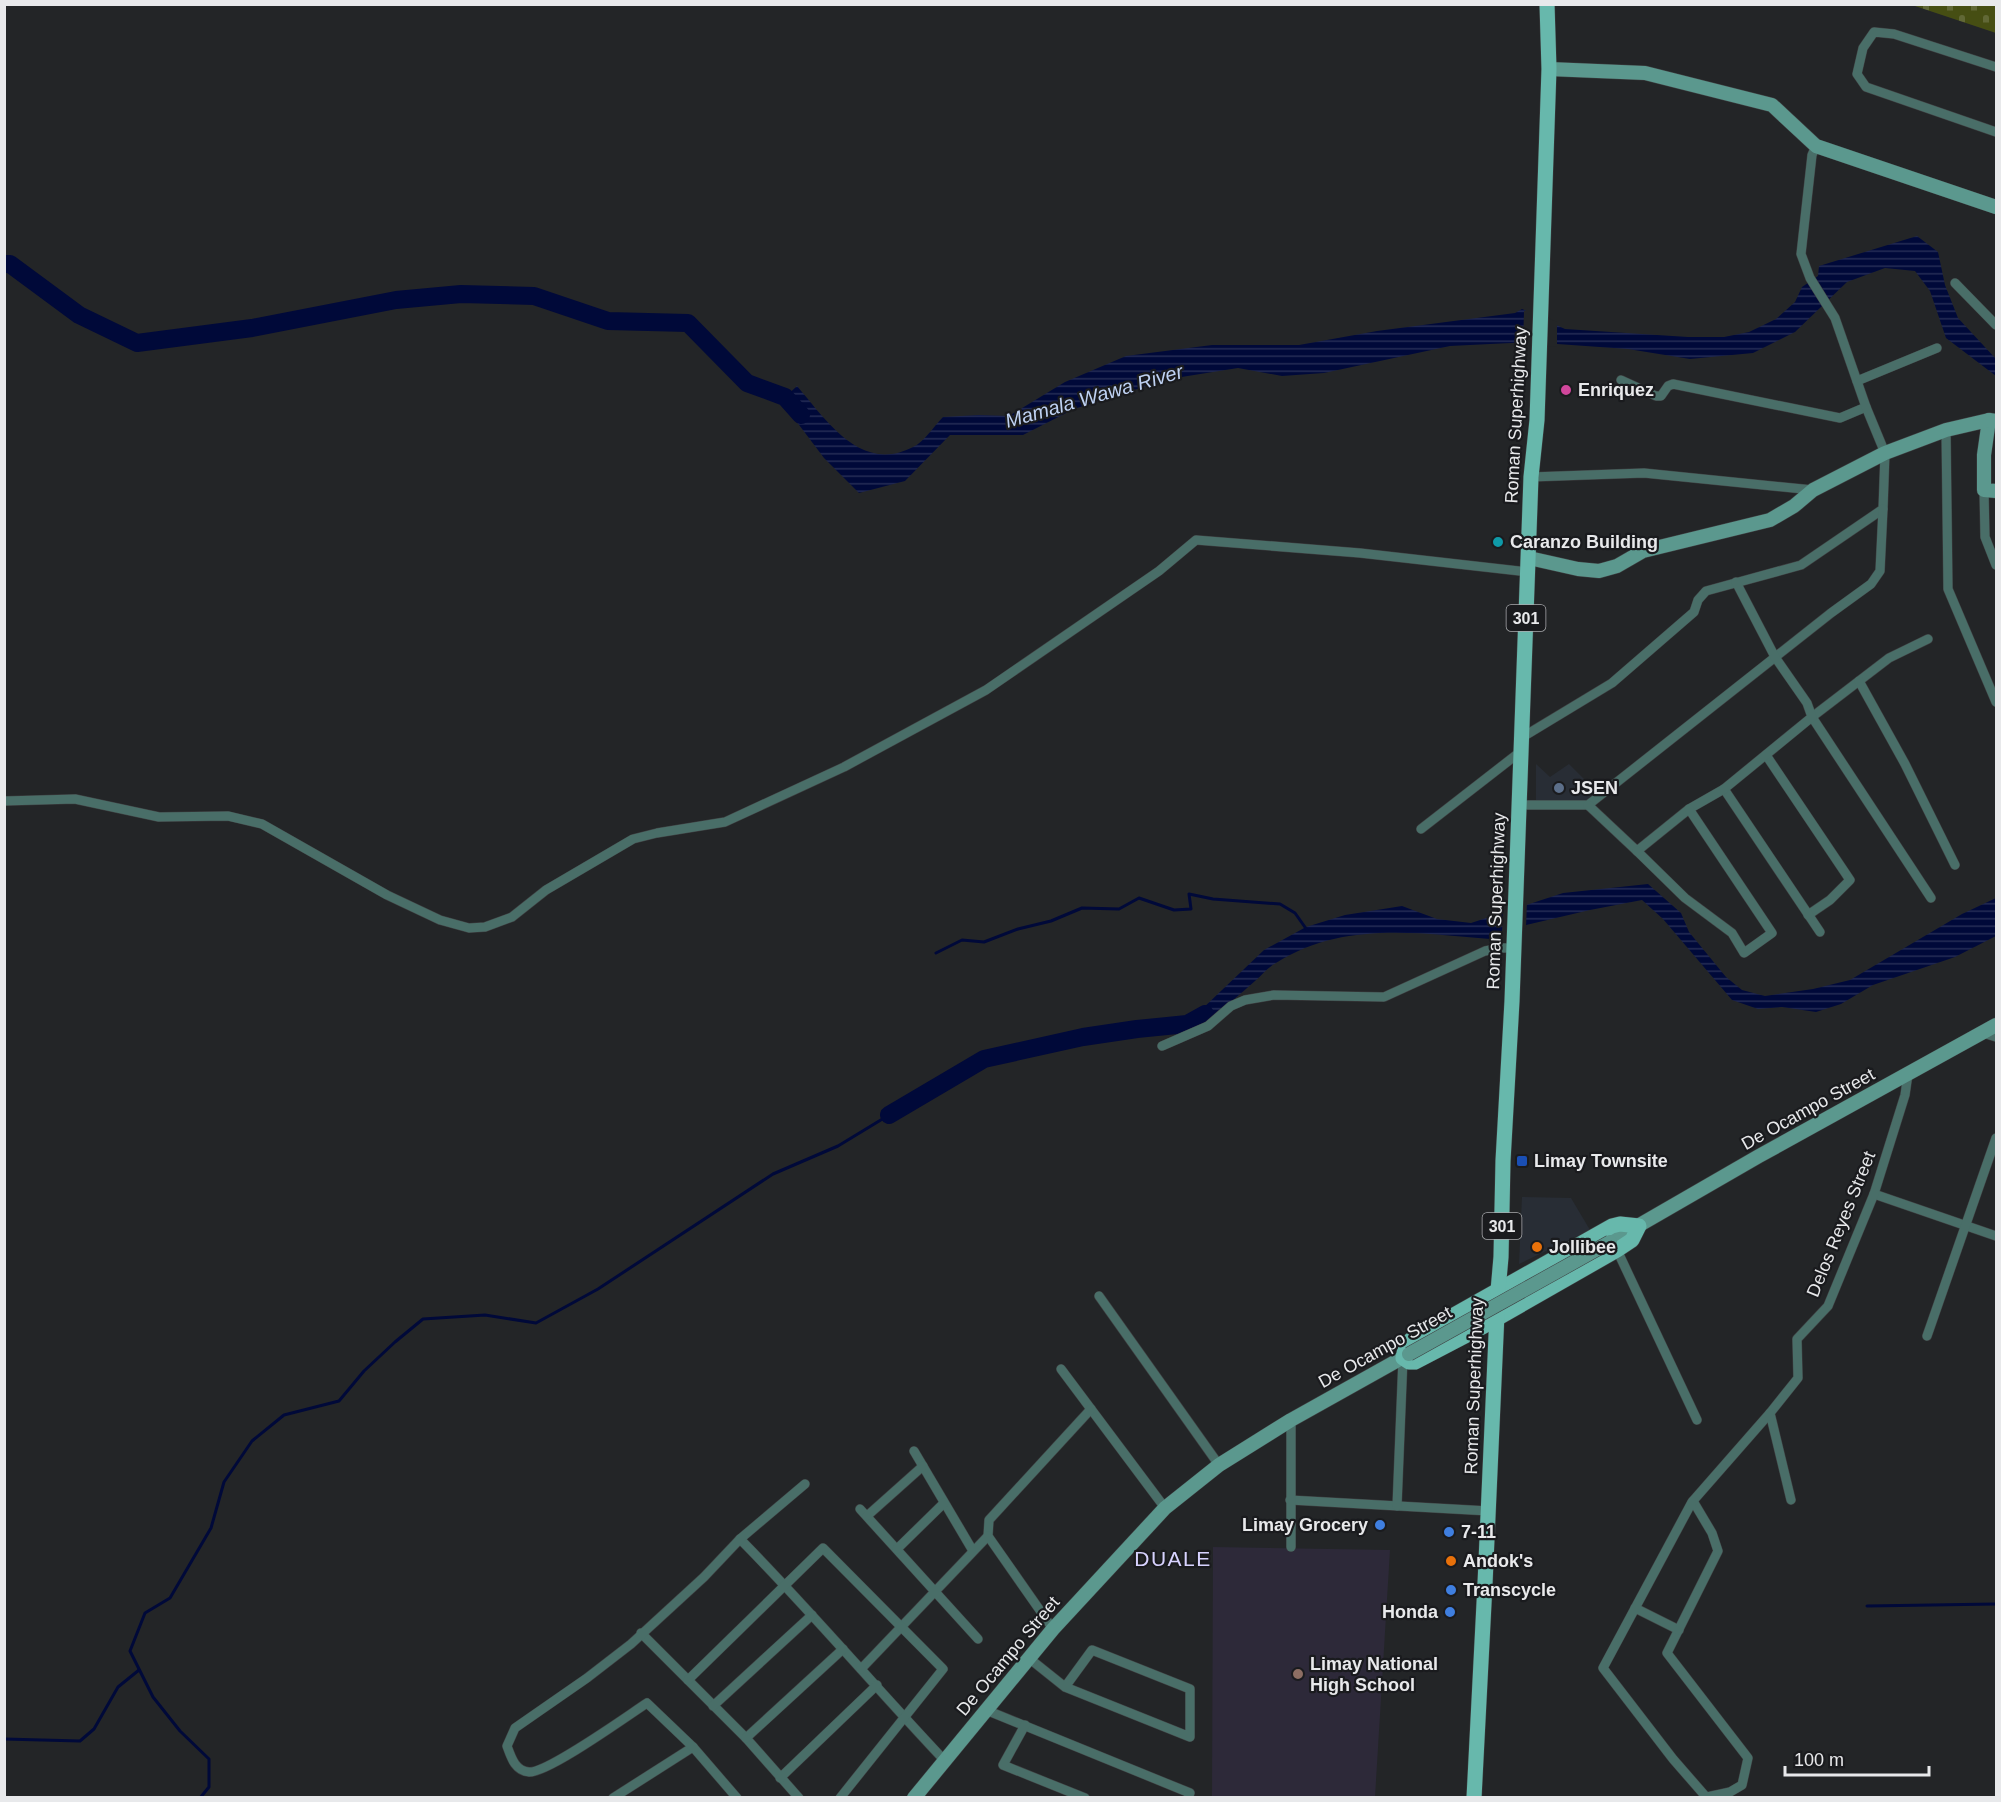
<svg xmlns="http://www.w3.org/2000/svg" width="2001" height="1802" font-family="Arial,sans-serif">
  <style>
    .built { fill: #282d35 }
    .education { fill: #2d2939 }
    .cemetery { fill: url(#cemetery-stones) }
    .water { fill: url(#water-rules) }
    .pier { fill: #232527 }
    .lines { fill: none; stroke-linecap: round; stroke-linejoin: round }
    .stream { stroke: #000939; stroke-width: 3 }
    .river { stroke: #000939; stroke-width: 18 }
    .street-casing { stroke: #3f4042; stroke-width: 10 }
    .secondary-casing { stroke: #3f4042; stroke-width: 15 }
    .primary-casing { stroke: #3f4042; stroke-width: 16 }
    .street { stroke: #496e68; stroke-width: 9 }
    .secondary { stroke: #5b988e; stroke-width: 14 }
    .primary { stroke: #67b8ac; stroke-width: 15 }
    .secondary-bridge-casing { stroke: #3f4042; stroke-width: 15; stroke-linecap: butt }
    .secondary-bridge { stroke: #5b988e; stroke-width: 14 }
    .hotel-dot { fill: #d1479c; stroke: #1a1b1e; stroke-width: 2 }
    .culture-dot { fill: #0f9aa8; stroke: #1a1b1e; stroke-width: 2 }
    .service-dot { fill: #5c6f8a; stroke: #1a1b1e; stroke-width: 2 }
    .transit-dot { fill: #1a4fb4; stroke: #1a1b1e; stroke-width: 2 }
    .food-dot { fill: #e8710a; stroke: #1a1b1e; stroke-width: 2 }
    .shop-dot { fill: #3f7fe0; stroke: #1a1b1e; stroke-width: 2 }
    .education-dot { fill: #8d6e63; stroke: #1a1b1e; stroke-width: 2 }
    .labels { text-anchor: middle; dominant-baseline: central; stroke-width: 4.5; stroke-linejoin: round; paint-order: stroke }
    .shield { fill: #1a1b1e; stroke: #aaabae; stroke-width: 1.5 }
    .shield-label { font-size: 16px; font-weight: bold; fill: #e8e9eb }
    .poi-label { font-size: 18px; font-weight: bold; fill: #e8e9eb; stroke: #1a1b1e; text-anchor: start }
    .street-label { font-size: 18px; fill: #e8e9eb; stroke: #1a1b1e }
    .water-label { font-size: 20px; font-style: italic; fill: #bfd2f3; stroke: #1a1b1e }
    .quarter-label { font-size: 21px; letter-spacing: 1.5px; fill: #d7d2fe; stroke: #1a1b1e }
  </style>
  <defs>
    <pattern id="cemetery-stones" width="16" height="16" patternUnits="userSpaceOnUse" patternTransform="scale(1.5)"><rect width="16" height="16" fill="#464e13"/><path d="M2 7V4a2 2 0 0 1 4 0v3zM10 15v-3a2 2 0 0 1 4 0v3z" fill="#616836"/></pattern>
    <pattern id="water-rules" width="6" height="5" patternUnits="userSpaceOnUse" patternTransform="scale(1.5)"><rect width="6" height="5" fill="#000939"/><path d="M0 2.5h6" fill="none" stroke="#252d56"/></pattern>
  </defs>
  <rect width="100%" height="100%" fill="#232527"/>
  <!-- built -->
  <g class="built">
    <path d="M1536,764L1550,777L1569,764L1595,790L1587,801L1536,800Z"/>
    <path d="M1522,1197L1571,1198L1590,1230L1519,1264Z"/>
  </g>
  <!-- education -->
  <path class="education" d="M1213,1547L1390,1550L1375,1797L1212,1798Z"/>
  <!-- cemetery -->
  <path class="cemetery" d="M1912,5H1996V33Z"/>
  <!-- water -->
  <g class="water">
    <path d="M1917,236L1938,252L1945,285L1958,318L1996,359V376L1946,338L1930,291L1915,271L1885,268L1847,282L1795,332L1753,353L1690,359L1628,349L1529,342L1450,346L1324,373L1282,376L1238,368L1169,379L1074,409L1023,435H950L905,481L859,493L824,458L781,401L797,386C827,421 861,474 913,447C924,442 934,426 943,417L979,415L1009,416L1065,382L1126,356L1212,345H1299L1377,331L1515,313L1522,309L1565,329L1688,337H1724L1749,332L1776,319L1795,302L1802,287L1818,276L1819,266Z"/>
    <path d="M1648,884L1681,913L1689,932L1726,977L1742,990L1765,996L1813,989L1850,980L1962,914L1996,898V936L1955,957L1873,985L1841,1004L1816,1012L1782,1007L1758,1009L1732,1000L1663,919L1642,900L1590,910L1501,931L1490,939C1418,933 1341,921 1276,963C1268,967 1262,975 1255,981C1233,1000 1212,1020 1185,1032L1183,1019L1201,1010L1264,950L1306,927L1345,915L1402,906L1437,919L1471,923L1563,893Z"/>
  </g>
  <!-- pier -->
  <g class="pier">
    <path d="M1524,311H1534L1557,322V347L1523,345Z"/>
    <path d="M1527,901L1526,928L1502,932L1503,909Z"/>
  </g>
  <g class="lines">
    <!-- stream -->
    <g class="stream">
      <path d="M936,953L962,940L984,942L1018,929L1051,921L1082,908L1119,909L1139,898L1174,910L1191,909L1189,894L1213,899L1280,904L1295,913L1307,930"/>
      <path d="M1867,1606L1996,1604"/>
      <path d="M4,1739L80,1741L94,1729L118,1687L139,1670"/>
      <path d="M200,1798L209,1787V1759L180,1731L153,1697L130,1651L145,1613L170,1598L211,1528L224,1482L252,1441L284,1415L339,1401L364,1371L395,1342L423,1319L485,1315L536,1323L598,1289L773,1174L838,1146L889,1115"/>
    </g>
    <!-- river -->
    <g class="river">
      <path d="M4,264H10L79,315L137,343L252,328L396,300L461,294L534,296L608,321L688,323L747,383L785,397L801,415"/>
      <path d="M889,1115L984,1059L1083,1037L1137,1029L1187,1024L1205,1014"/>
    </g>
    <defs>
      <g id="street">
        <path d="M1996,67L1894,34L1874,32L1863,48L1857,74L1866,87L1996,132"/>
        <path d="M1955,283L1996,325"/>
        <path d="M1621,380L1656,396H1661L1668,386L1673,384L1840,418L1866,407"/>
        <path d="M1857,381L1937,348"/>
        <path d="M1946,430L1948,589L1996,702"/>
        <path d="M1531,477L1644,473L1813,490"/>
        <path d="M1984,490L1985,537L1996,565"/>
        <path d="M1928,639L1889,658L1812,717L1931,898"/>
        <path d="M1859,681L1905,764L1955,865"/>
        <path d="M1521,738L1612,683L1694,612L1698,600L1706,591L1801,565L1883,509L1885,453L1866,407L1835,318L1810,278L1801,254L1812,155L1816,146"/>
        <path d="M1766,755L1850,880L1830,900L1808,915"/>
        <path d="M1724,789L1820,932"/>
        <path d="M4,801L75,799L159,817L228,816L262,824L387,895L440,920L469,928L485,927L512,917L546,890L633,839L657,833L725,822L844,767L986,690L1159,571L1196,540L1360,553L1528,572"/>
        <path d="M1518,805H1588L1831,613L1871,584L1880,571L1883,509"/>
        <path d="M1588,805L1637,851L1689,809L1724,789L1812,717L1807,703L1775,657L1736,582"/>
        <path d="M1421,829L1520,752"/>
        <path d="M1637,851L1685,898L1732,933L1744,953L1772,933L1689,809"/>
        <path d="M1983,1033L1996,1037"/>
        <path d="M1162,1046L1208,1026L1231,1006L1245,1000L1274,995L1384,997L1485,951L1500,948H1514"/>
        <path d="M1874,1194L1996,1236"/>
        <path d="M1617,1250L1697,1420"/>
        <path d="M1099,1296L1219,1465"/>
        <path d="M1927,1336L1996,1138"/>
        <path d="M1061,1369L1165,1508"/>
        <path d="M914,1451L973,1551"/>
        <path d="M1290,1500L1489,1511"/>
        <path d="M1791,1500L1770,1413L1798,1378L1797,1339L1828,1306L1874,1194L1905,1095L1908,1074"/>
        <path d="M1693,1501L1712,1533L1718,1551L1667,1653L1748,1758L1742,1785L1730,1792L1707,1797"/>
        <path d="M1397,1506L1403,1358"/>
        <path d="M860,1509L978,1639"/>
        <path d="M867,1516L923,1466"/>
        <path d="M740,1539C811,1611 876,1688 945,1761"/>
        <path d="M1291,1547V1420"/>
        <path d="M897,1549L944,1503"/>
        <path d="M1635,1608L1679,1630"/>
        <path d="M1053,1629L988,1536L989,1520L1091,1409"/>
        <path d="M641,1633L746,1738L799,1798"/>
        <path d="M1030,1659L1065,1687L1190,1737V1689L1092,1650L1065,1687"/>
        <path d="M861,1669L988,1536"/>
        <path d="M688,1680L823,1548L943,1669L840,1798"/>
        <path d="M713,1706L812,1615"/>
        <path d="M986,1710L1190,1793L1188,1798"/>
        <path d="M1025,1725L1003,1765L1085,1798"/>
        <path d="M746,1738L843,1649"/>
        <path d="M780,1778L877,1685"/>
        <path d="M613,1798L693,1747"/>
        <path d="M737,1798L693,1747L647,1703C627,1716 548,1773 529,1772C515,1771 511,1757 507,1746L515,1728L587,1678L631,1644L704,1577L740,1539L805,1484"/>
        <path d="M1707,1798L1673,1759L1603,1668L1692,1502L1770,1413"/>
      </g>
      <g id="secondary">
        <path d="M1549,69L1645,73L1772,105L1816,146L1996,207"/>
        <path d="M1989,420L1984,455V490L1996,491"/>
        <path d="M1529,558L1578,569L1599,571L1617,566L1643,551L1770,520L1794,506L1813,490L1885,453L1946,430L1989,420L1996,421"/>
        <path d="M1610,1242L1759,1156L1996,1025"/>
        <path d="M914,1798L1053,1629L1165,1508L1219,1465L1291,1420L1409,1354"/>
      </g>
      <g id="primary">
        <path d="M1620,1224L1639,1226L1632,1240L1617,1250L1484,1326L1415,1362H1409L1403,1358L1406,1344L1413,1338L1612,1226Z"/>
        <path d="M1474,1798L1485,1584L1498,1291L1501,1257L1503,1161L1512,1001L1531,477L1537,420L1549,69L1547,4"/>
      </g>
    </defs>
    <!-- street casing -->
    <use href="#street" class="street-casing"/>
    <!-- secondary casing -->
    <use href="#secondary" class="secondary-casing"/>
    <!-- primary casing -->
    <use href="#primary" class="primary-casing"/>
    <!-- street -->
    <use href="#street" class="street"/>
    <!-- secondary -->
    <use href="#secondary" class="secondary"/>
    <!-- primary -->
    <use href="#primary" class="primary"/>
    <defs>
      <path id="secondary-bridge" d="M1409,1354L1610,1242"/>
    </defs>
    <!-- secondary-bridge casing -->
    <use href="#secondary-bridge" class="secondary-bridge-casing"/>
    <!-- secondary-bridge -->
    <use href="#secondary-bridge" class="secondary-bridge"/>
  </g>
  <!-- markers -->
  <circle class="hotel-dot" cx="1566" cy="390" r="6"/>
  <circle class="culture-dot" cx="1498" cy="542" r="6"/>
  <circle class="service-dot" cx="1559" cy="788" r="6"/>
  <rect class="transit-dot" x="1516" y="1155" width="12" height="12" rx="3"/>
  <g class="food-dot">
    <circle cx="1537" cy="1247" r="6"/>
    <circle cx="1451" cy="1561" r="6"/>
  </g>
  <g class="shop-dot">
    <circle cx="1380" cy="1525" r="6"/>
    <circle cx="1449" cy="1532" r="6"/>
    <circle cx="1451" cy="1590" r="6"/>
    <circle cx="1450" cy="1612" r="6"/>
  </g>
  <circle class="education-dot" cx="1298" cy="1674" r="6"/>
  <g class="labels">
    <!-- shield labels -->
    <g class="shield">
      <rect x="1506.5" y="605" width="39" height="26" rx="4.5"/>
      <rect x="1482.5" y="1213" width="39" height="26" rx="4.5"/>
    </g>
    <g class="shield-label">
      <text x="1526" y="618">301</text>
      <text x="1502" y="1226">301</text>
    </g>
    <!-- poi labels -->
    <g class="poi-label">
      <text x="1578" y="390">Enriquez</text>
      <text x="1510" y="542">Caranzo Building</text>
      <text x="1571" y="788">JSEN</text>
      <text x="1534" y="1161">Limay Townsite</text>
      <text x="1549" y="1247">Jollibee</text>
      <text x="1368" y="1525" text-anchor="end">Limay Grocery</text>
      <text x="1461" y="1532">7-11</text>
      <text x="1463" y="1561">Andok's</text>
      <text x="1463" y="1590">Transcycle</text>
      <text x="1438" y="1612" text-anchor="end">Honda</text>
      <text x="1310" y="1664">Limay National<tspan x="1310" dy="21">High School</tspan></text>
    </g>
    <!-- street labels -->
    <g class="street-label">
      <text transform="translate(1516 415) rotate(-87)">Roman Superhighway</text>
      <text transform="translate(1496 901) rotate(-88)">Roman Superhighway</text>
      <text transform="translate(1808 1109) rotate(-29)">De Ocampo Street</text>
      <text transform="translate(1841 1224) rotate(-68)">Delos Reyes Street</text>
      <text transform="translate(1385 1347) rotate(-29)">De Ocampo Street</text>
      <text transform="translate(1474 1386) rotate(-88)">Roman Superhighway</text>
      <text transform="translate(1008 1656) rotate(-50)">De Ocampo Street</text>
    </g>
    <!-- water labels -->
    <g class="water-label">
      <text transform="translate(1094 396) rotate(-16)">Mamala Wawa River</text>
    </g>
    <!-- quarter labels -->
    <g class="quarter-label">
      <text x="1173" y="1558">DUALE</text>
    </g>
  </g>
  <!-- border -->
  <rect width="2001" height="1802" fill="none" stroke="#e8e9eb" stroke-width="12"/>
  <!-- scale -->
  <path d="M1785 1766v9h144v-9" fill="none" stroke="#e8e9eb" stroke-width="3"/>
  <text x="1794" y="1766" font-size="18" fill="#e8e9eb" stroke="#1a1b1e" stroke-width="4.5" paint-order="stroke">100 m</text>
</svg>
